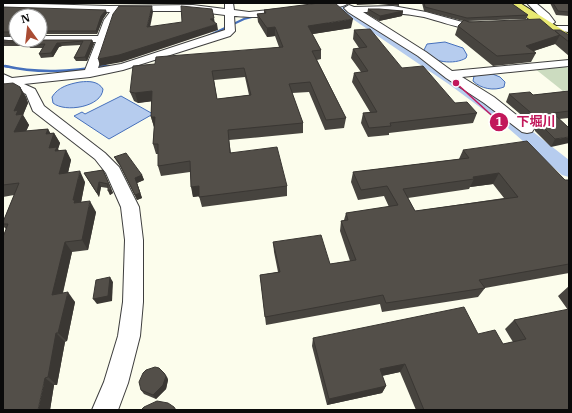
<svg xmlns="http://www.w3.org/2000/svg" width="572" height="413" font-family="'IBM Plex Serif','Noto Sans JP',serif">
  <style>
    .cemetery { fill: #ccdcc0 }
    .water { fill: #b6ccee; stroke: #4670bc }
    .lines { fill: none; stroke-linecap: round; stroke-linejoin: round }
    .stream-far1 { stroke: #4670bc; stroke-width: 2 }
    .stream { stroke: #4670bc; stroke-width: 2.5 }
    .river { fill: #b6ccee; fill-rule: evenodd }
    .minor-casing { stroke: #3e3e3e; stroke-width: 2 }
    .major-casing { stroke: #1c1c1c; stroke-width: 2 }
    .minor { fill: #fff; fill-rule: evenodd }
    .major { fill: #e8e871; fill-rule: evenodd }
    .wall { fill: #47443f; fill-rule: evenodd }
    .shaded-wall { fill: #3a3733 }
    .building { fill: #534f49; stroke: #3a3733; fill-rule: evenodd }
    .leader { fill: none; stroke: #c2185b; stroke-width: 1.5 }
    .callout-dot { fill: #c2185b; stroke: #fff; stroke-width: 1.5 }
    .mark-label { font-size: 12px; text-anchor: middle; font-weight: bold; fill: #fff }
    .callout-label { font-size: 13px; text-anchor: middle; font-weight: bold; fill: #c2185b; stroke: #fff; stroke-width: 4; stroke-linejoin: round; paint-order: stroke }
  </style>
  <rect width="100%" height="100%" fill="#fcfdec"/>
  <!-- cemetery -->
  <path class="cemetery" d="M560,65L569,68V90L563,91L534,68Z"/>
  <!-- water -->
  <g class="water">
    <path d="M445,42L463,48L467,55L466,58C455,65 430,63 424,50L427,44Z"/>
    <path d="M490,73L500,77L505,82L504,87C494,91 481,89 473,81L474,76Z"/>
    <path d="M80,82C89,81 98,81 103,89C102,107 65,113 53,103L52,97C58,87 69,84 80,82Z"/>
    <path d="M121,96L153,114L109,139L74,116L82,112L85,114Z"/>
  </g>
  <g class="lines">
    <!-- stream-far1 -->
    <g class="stream-far1">
      <path d="M208,36L244,19L256,16"/>
      <path d="M3,66L10,67"/>
      <path d="M98,67L109,66"/>
    </g>
    <!-- stream -->
    <path class="stream" d="M5,66C39,74 72,71 106,66"/>
    <!-- river -->
    <path class="river" d="M329,3H343L431,58L491,99L569,160V177L562,175L508,128L450,85Z"/>
    <defs>
      <g id="minor">
        <path d="M3,3L109,6L193,5L225,9V3H233L234,10L249,12L280,9L285,12C277,19 245,17 234,16L235,31L230,36L123,70L90,77L24,84L35,89L44,106L105,153L119,167L139,207L143,240V302L140,336L128,383L118,410H92L104,382L118,336L123,302L125,240L121,207L106,173L95,159L33,111L26,94L3,83V74L12,78L85,70L96,42H40L35,40H40V36H98L104,20L110,12L3,9ZM120,11H193L225,15V30L121,64L98,68L114,20Z"/>
        <path d="M326,3H346L347,4C342,8 314,11 309,7L314,4Z"/>
        <path d="M527,3H536L549,14L555,22L550,26H569V32L549,30L548,28L549,26H525L523,24L525,22L544,21Z"/>
        <path d="M349,5L354,7L393,6L426,12L466,23H484L486,25L484,27C464,32 444,22 424,17C403,13 385,12 363,12L426,52L452,71L569,60V66L462,77L494,97L534,129L532,132L527,133L522,132L484,103L446,78L418,56L348,12L344,8Z"/>
        <path d="M3,37H16V40H21L16,43H3Z"/>
      </g>
      <path id="major" d="M506,3H520L569,34V44L564,43Z"/>
    </defs>
    <!-- minor casing -->
    <use href="#minor" class="minor-casing"/>
    <!-- major casing -->
    <use href="#major" class="major-casing"/>
    <!-- minor -->
    <use href="#minor" class="minor"/>
    <!-- major -->
    <use href="#major" class="major"/>
  </g>
  <!-- wall -->
  <g class="wall">
    <path d="M56,3H164L163,4H109Z"/>
    <rect x="181" y="3" width="15" height="1"/>
    <path d="M356,3H399V6L378,4L357,5Z"/>
    <path d="M422,3H511L528,15L526,19L468,21L553,30L569,35V56L555,44L534,51L536,53L531,62L493,66L455,35L458,26L463,21L424,11Z"/>
    <path d="M550,3H569V16L556,15Z"/>
    <path d="M3,7L107,13L103,19L97,34H40V16H16V36H3Z"/>
    <path d="M368,9L403,11L402,16L379,21L367,14Z"/>
    <path d="M264,10L351,28L312,34L321,50V59L317,60L346,118L344,128L325,130L309,92L292,93L303,123V133L229,140L231,153L287,186V196L202,207L199,196L193,197L190,172L161,176L158,166V154H156L153,144L154,127L151,117V101L138,103L134,101L130,92L155,64L279,47L275,36L267,37L258,22L257,14L264,13ZM245,77L249,95L217,99L214,80Z"/>
    <path d="M354,30L402,68L455,103L477,113L473,123L389,133V135L368,137L361,123L363,113L370,112L352,82L354,73L361,72L351,58L353,49L359,48L353,39Z"/>
    <path d="M3,40H92L94,44L87,61H76L74,58L81,45L62,46L59,47L53,57L41,58L39,54L43,48H30L29,46H3Z"/>
    <path d="M3,84L20,87L26,97L28,103L23,115L29,125L26,131L48,129L50,133H54L60,143L58,149L59,151L66,150L71,160L68,173L85,182L81,202L96,212L88,250L72,252L63,293L75,302L67,341L65,342L57,385H54L50,410L6,229L3,226V222L14,195L3,197Z"/>
    <path d="M569,91V118L559,119L569,128L551,147L535,131V128L533,125L506,102L509,94L533,95Z"/>
    <path d="M463,150L565,180H569V273L485,288L478,297L382,312L380,304L266,325L260,275L278,272L274,252L273,242L330,264L350,261L340,231L341,221L344,220L346,213L389,207L384,196L358,200L351,182L353,172L459,159ZM493,184L504,198L415,211L408,198L469,189L470,187Z"/>
    <path d="M114,157L142,175L144,180L137,183L142,198L137,200L120,166L117,162Z"/>
    <path d="M103,170L113,193L110,195L108,188L101,187L99,197L84,173Z"/>
    <path d="M569,286V410H416L400,372L382,376L386,386L382,393L327,405L312,346L313,338L478,334L503,344L513,342L505,329L514,320L568,310L558,296Z"/>
    <path d="M167,377L168,380L166,389L156,399L144,394L141,390Z"/>
  </g>
  <!-- shaded-wall -->
  <g class="shaded-wall">
    <path d="M152,6L153,12L149,33L147,27Z"/>
    <path d="M106,10L107,13L103,19L97,34L96,31L101,16Z"/>
    <path d="M403,11L402,16L379,21L380,16Z"/>
    <path d="M214,18L215,24L210,19Z"/>
    <path d="M353,19L351,28L307,35L308,26Z"/>
    <path d="M217,24L218,30L122,62L100,66L98,59Z"/>
    <path d="M275,27V36L267,37V28Z"/>
    <path d="M560,35L555,44L527,53L526,46Z"/>
    <path d="M92,40L94,44L87,61L85,57Z"/>
    <path d="M57,43H60L62,46L59,47L53,57L51,53Z"/>
    <path d="M20,87L26,97L28,103L23,115L29,125L21,143L14,132V111Z"/>
    <path d="M152,91L155,101L138,103L135,93Z"/>
    <path d="M151,117H155L158,127H154Z"/>
    <path d="M48,129L53,138L54,133L60,143L58,149L62,157L49,148L46,134Z"/>
    <path d="M569,137V143L551,147L555,139Z"/>
    <path d="M66,150L71,160L65,185L59,174Z"/>
    <path d="M103,170L113,193L110,195L108,191L111,189Z"/>
    <path d="M80,171L85,182L80,208L74,203L73,200Z"/>
    <path d="M499,173L493,184L470,187L474,179L473,177Z"/>
    <path d="M142,175L144,180L137,183L142,198L137,200L135,195V178Z"/>
    <path d="M99,182L101,187L99,197L97,193Z"/>
    <path d="M199,186L201,196L193,197L191,187Z"/>
    <path d="M90,201L96,212L88,250L82,240Z"/>
    <path d="M65,242L72,252L60,304L52,295Z"/>
    <path d="M110,277L113,282L112,301L97,304L93,299Z"/>
    <path d="M68,292L75,302L67,341L58,333Z"/>
    <path d="M56,333L65,342L57,385L48,377Z"/>
    <path d="M405,364L400,372L376,377L380,369Z"/>
    <path d="M164,373L167,377L168,380L166,389L156,399L153,395Z"/>
    <path d="M45,378L54,385L50,410H38Z"/>
    <path d="M386,386L382,393L327,405L329,399Z"/>
  </g>
  <!-- building -->
  <g class="building">
    <path d="M319,3H335L353,19L308,26L321,50L312,51L346,118L326,120L310,82L289,84L303,123L228,130L230,153L277,147L287,186L199,197V186L191,187L190,161L158,166V144H153L155,117H151L152,91L135,93L130,92L133,66L155,64L156,57L283,47L275,27L267,28L257,14L266,13L264,10ZM244,68L251,95L217,99L212,71Z"/>
    <path d="M424,3H511L528,15L467,18L425,7Z"/>
    <path d="M553,3H569V12L558,11Z"/>
    <path d="M119,6H152L147,27L182,22L181,6L212,9L214,18L210,19L217,24L119,55L98,59L113,14Z"/>
    <path d="M3,7L106,10L101,16L96,31H40V16H16V35L14,32H3Z"/>
    <path d="M368,9H379L403,11L380,16Z"/>
    <path d="M540,19L553,30H560L569,35V42L555,31L560,35L526,46L536,53L497,56L458,26L464,20L469,22Z"/>
    <path d="M370,29L402,68L423,66L455,103L467,102L477,113L390,123L391,126L369,128L363,113L377,112L354,73L368,71L353,49L367,47L354,30Z"/>
    <path d="M3,40L14,41L16,40H92L85,57L74,58L83,41L60,43H57L51,53L39,54L45,44L28,45L30,42H3Z"/>
    <path d="M13,83L20,87L22,93L14,111L18,110L16,115L23,114L14,132L48,129L46,134L54,133L49,148L57,147L55,151L66,150L59,174L80,171L73,200H75L74,203L90,201L82,240L65,242L52,295L68,292L58,333H56L48,377L45,378L38,410H3V237L8,224H3V222L19,183L3,185V84Z"/>
    <path d="M569,91V111L553,113L569,128V137L555,139L539,123L540,121L537,118L509,94L530,92L533,95Z"/>
    <path d="M527,141L565,180H569V264L479,280L485,288L386,303L383,295L265,317L260,275L280,272L273,242L321,235L330,264L356,260L341,221L348,220L346,213L398,205L387,186L361,190L353,172L469,158L463,150ZM499,173L518,197L415,211L403,189L474,179L473,177Z"/>
    <path d="M126,153L142,175L135,178L140,193L135,195L118,161L114,157Z"/>
    <path d="M103,170L111,189L108,191V184L99,182L97,193L84,173Z"/>
    <path d="M110,277L108,296L93,299L96,280Z"/>
    <path d="M464,307L478,334L495,330L503,344L526,339L514,320L569,309V410H424L405,364L380,369L386,386L329,399L313,338Z"/>
    <path d="M155,367L159,368L164,373L166,376L163,385L153,395L141,390L139,382L143,373L146,370Z"/>
    <path d="M157,401L168,403L174,407L176,410H141L144,407Z"/>
  </g>
  <!-- callouts -->
  <path class="leader" d="M456 83L499 122"/>
  <g class="callout-dot">
    <circle cx="456" cy="83" r="4"/>
    <circle cx="499" cy="122" r="10"/>
  </g>
  <g class="mark-label">
    <text x="499" y="126">1</text>
  </g>
  <g class="callout-label">
    <text x="536" y="126">下堀川</text>
  </g>
  <!-- border -->
  <rect width="572" height="413" fill="none" stroke="#0b0b0b" stroke-width="8"/>
  <!-- north arrow -->
  <g transform="translate(28 28) rotate(345)"><circle r="19" fill="#ffffff" stroke="#9d9d9d"/>
  <path d="M0-3L7 15L0 10L-7 15Z" fill="#aa4c34"/>
  <text y="-6" font-size="11" font-weight="bold" text-anchor="middle" fill="#0b0b0b">N</text>
  </g>
</svg>
